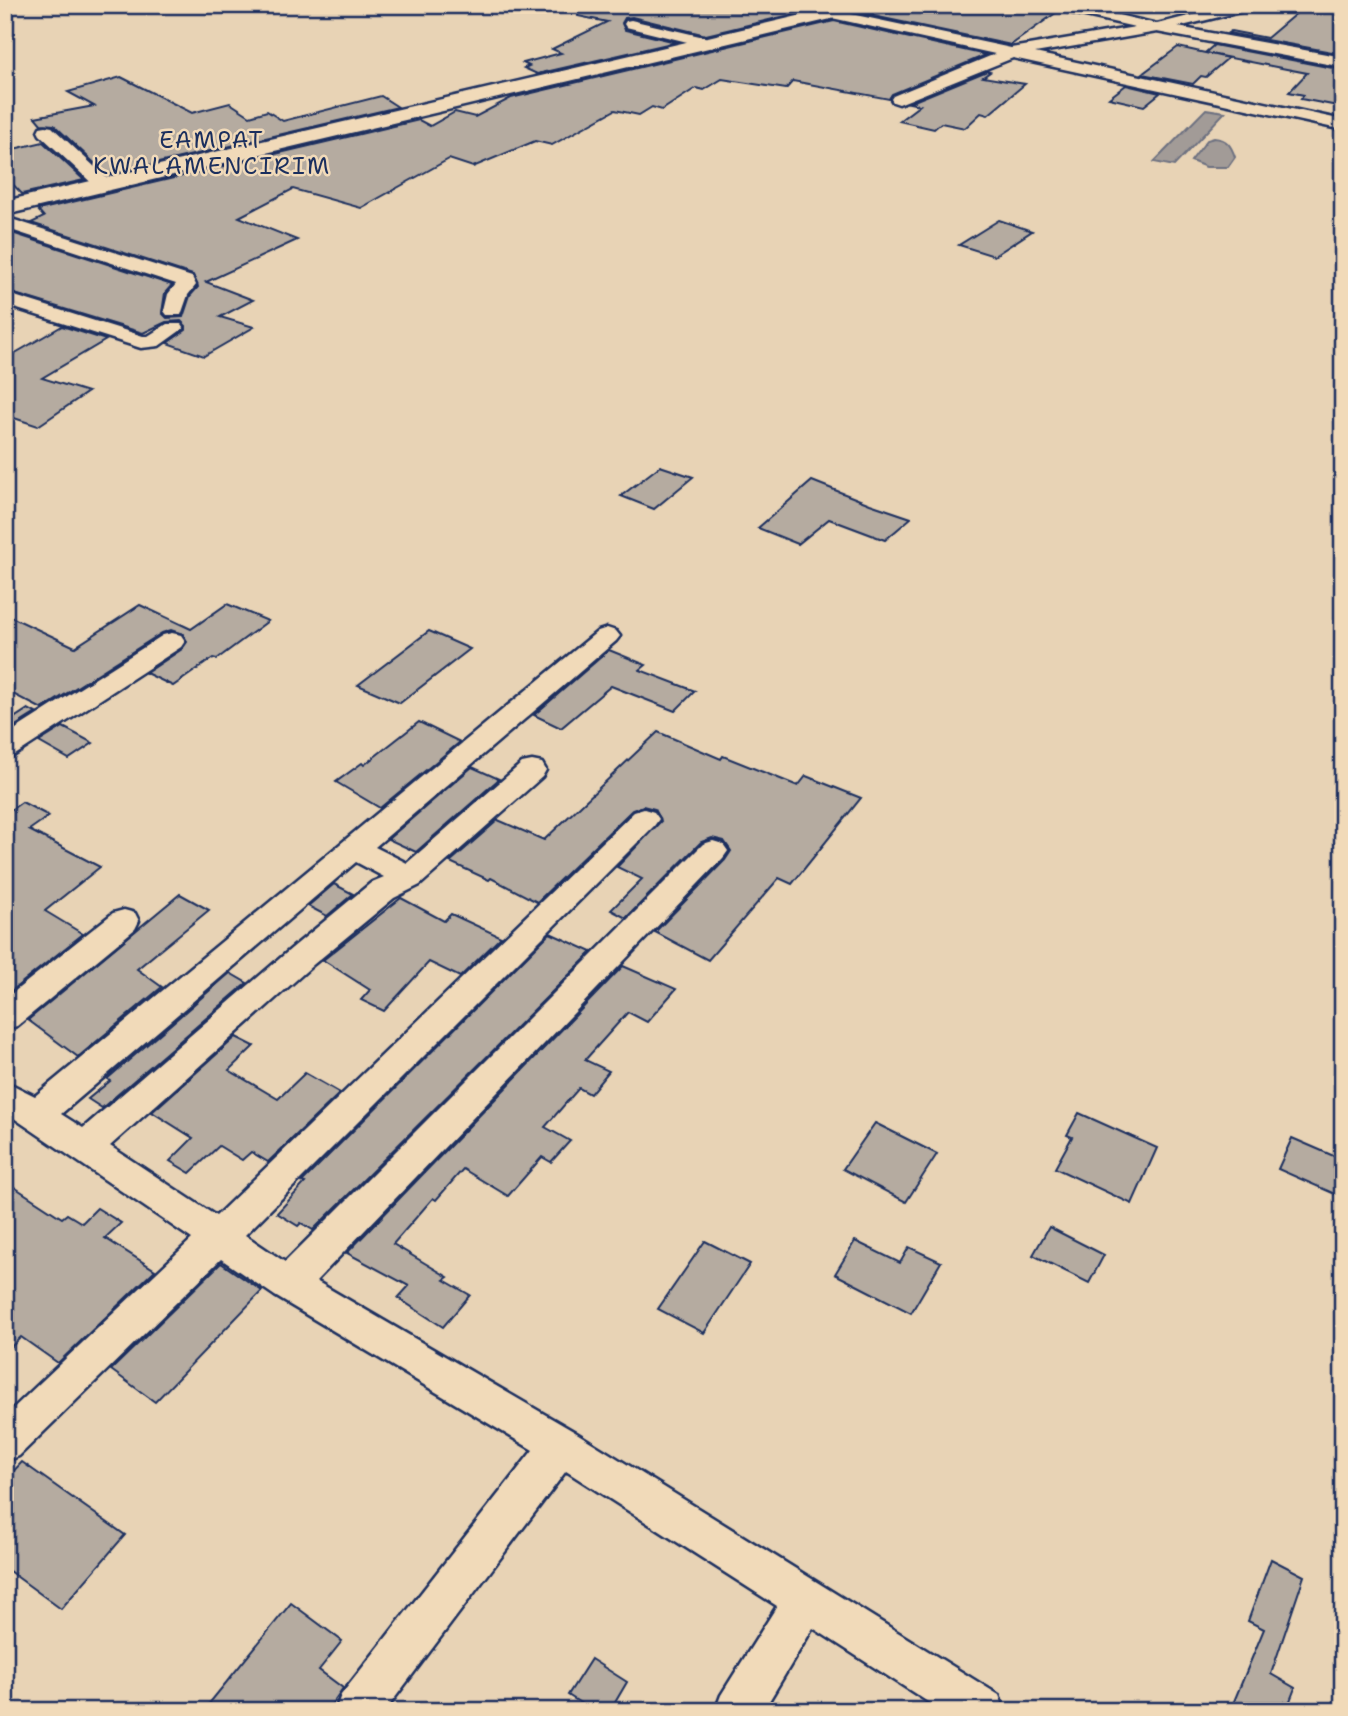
<svg xmlns="http://www.w3.org/2000/svg" width="1348" height="1716" font-family="'Shantell Sans',sans-serif">
  <style>
    .water { fill: #a29b97; stroke: #6c7080; stroke-width: 2 }
    .building { fill: #b5aba0; stroke: #1b2f5e; stroke-width: 2 }
    .lines { fill: none; stroke-linecap: round; stroke-linejoin: round }
    .minor-casing { stroke: #1b2f5e; stroke-width: 5 }
    .major-casing { stroke: #1b2f5e; stroke-width: 5 }
    .minor { fill: #f1dab9; fill-rule: evenodd }
    .major { fill: #f1dab9; fill-rule: evenodd }
    .labels { text-anchor: middle; dominant-baseline: central; stroke-width: 5; stroke-linejoin: round; paint-order: stroke }
    .far-quarter-label { font-size: 23px; letter-spacing: 2px; fill: #1b2f5e; stroke: #f1dab9 }
  </style>
  <rect width="100%" height="100%" fill="#e8d3b5"/>
  <filter id="ink" filterUnits="userSpaceOnUse"><feTurbulence type="fractalNoise" baseFrequency=".0143" numOctaves="2"/><feDisplacementMap in="SourceGraphic" scale="14" xChannelSelector="R" yChannelSelector="G"/><feConvolveMatrix kernelMatrix="1 2 1 2 8 2 1 2 1" color-interpolation-filters="sRGB"/></filter>
  <g filter="url(#ink)">
    <!-- water -->
    <g class="water">
      <path d="M1206,109L1225,112L1174,166L1154,162Z"/>
      <path d="M1214,138C1227,139 1231,145 1235,157L1228,167H1206L1191,161L1207,140Z"/>
    </g>
    <!-- building -->
    <g class="building">
      <path d="M579,5H832L706,35L632,17L625,18L622,23L625,30L676,42L537,74L524,68L529,66L523,63L561,53L552,49L607,22L578,16Z"/>
      <path d="M901,5H1046L1049,11L1057,12L1011,45L864,14H878Z"/>
      <path d="M1306,5H1343V54L1228,33L1231,31L1267,38Z"/>
      <path d="M834,21L986,55L892,94L889,99L793,81L786,89L722,79L704,90L696,88L662,110L652,107L639,115L615,110L552,145L535,141L473,167L449,159L361,208L293,189L239,217L297,240L206,282L253,300L220,317L254,327L204,356L167,343L186,330V326L181,321L166,322L143,333L5,291V233L9,232L172,285L165,293L162,313L167,318L183,317L190,296L198,287L193,275L31,223L44,217L38,210L419,120L430,126L455,112L475,117L511,98Z"/>
      <path d="M1214,45L1343,70V107L1301,99L1304,95L1289,92L1307,73L1205,53Z"/>
      <path d="M1178,47L1228,58L1206,77L1201,76L1193,84L1142,74Z"/>
      <path d="M987,71L990,72L983,77L1025,84L988,115L981,113L965,128L941,123L934,129L899,121L920,105L909,103Z"/>
      <path d="M121,77L192,113L230,103L250,116L267,111L283,121L381,96L398,107L107,175L54,125L41,124L35,117L94,106L68,92Z"/>
      <path d="M1126,85L1160,93L1144,106L1109,98Z"/>
      <path d="M43,142L84,180L22,194L5,176V151Z"/>
      <path d="M999,220L1032,231L994,256L959,245Z"/>
      <path d="M62,326L106,340L42,378L88,392L38,426L5,415V359Z"/>
      <path d="M660,466L693,477L654,509L621,496Z"/>
      <path d="M812,481L870,504L911,518L885,540L829,519L798,544L758,528Z"/>
      <path d="M227,604L268,621L217,659L213,658L173,686L146,673L182,649L187,642L183,634L171,630L162,633L42,709L5,690V614L75,647L140,605L191,629Z"/>
      <path d="M429,631L470,649L400,703L358,685Z"/>
      <path d="M609,650L646,665L640,670L695,691L675,711L611,686L561,728L534,715Z"/>
      <path d="M28,709L36,713L12,728L5,724Z"/>
      <path d="M419,722L460,742L380,808L336,782L362,763L364,765Z"/>
      <path d="M63,727L93,743L69,759L39,742Z"/>
      <path d="M658,732L721,759L723,756L798,786L806,776L861,798L792,884L779,878L708,960L655,932L725,860L731,851L724,841L712,838L701,842L626,918L611,910L642,879L617,867L661,821L655,809L643,806L632,810L537,902L491,878L489,880L450,862L498,820L544,840Z"/>
      <path d="M472,767L499,779L416,852L388,839Z"/>
      <path d="M22,802L49,816L29,830L100,867L45,911L83,934L10,992L5,988V814Z"/>
      <path d="M334,884L353,894L327,916L308,906Z"/>
      <path d="M180,894L209,910L137,969L162,987L78,1057L28,1020Z"/>
      <path d="M401,898L444,921L451,914L501,937L460,977L429,962L384,1011L361,1000L370,990L323,960Z"/>
      <path d="M550,933L592,952L313,1230L301,1223L298,1226L277,1213L305,1183L302,1182Z"/>
      <path d="M623,966L676,989L647,1022L628,1012L585,1060L609,1071L590,1094L579,1088L545,1127L570,1141L551,1162L542,1157L508,1196L463,1169L436,1200L433,1198L393,1244L448,1277L444,1280L470,1295L443,1327L398,1298L409,1286L347,1253Z"/>
      <path d="M230,973L247,983L102,1108L88,1099L110,1081L107,1079Z"/>
      <path d="M236,1037L254,1046L229,1070L278,1099L305,1073L340,1093L268,1162L251,1152L242,1160L219,1146L190,1173L170,1161L193,1138L152,1112Z"/>
      <path d="M1079,1113L1157,1148L1132,1204L1055,1168L1072,1137L1067,1135Z"/>
      <path d="M875,1123L937,1154L906,1202L843,1169Z"/>
      <path d="M1292,1138L1343,1160V1180L1337,1195L1278,1169Z"/>
      <path d="M5,1181L62,1218L67,1214L82,1223L97,1208L121,1223L105,1238L155,1270L58,1363L21,1337L5,1353Z"/>
      <path d="M1049,1227L1104,1255L1089,1283L1033,1255Z"/>
      <path d="M705,1241L750,1264L704,1333L658,1309Z"/>
      <path d="M855,1241L900,1263L909,1247L941,1262L911,1313L835,1274Z"/>
      <path d="M221,1263L262,1291L155,1402L111,1370Z"/>
      <path d="M22,1462L125,1535L61,1609L5,1568V1480Z"/>
      <path d="M1271,1559L1304,1576L1271,1674L1295,1688L1286,1711H1230L1264,1629L1248,1621Z"/>
      <path d="M291,1603L342,1641L319,1670L343,1688L327,1711H203Z"/>
      <path d="M591,1659L627,1682L610,1711H593L568,1695Z"/>
    </g>
    <g class="lines">
      <defs>
        <g id="minor">
          <path d="M1048,5H1075L1157,24L1232,5H1258L1256,8L1178,27L1343,57V67L1157,32L1035,53L1343,120V130L1013,58L899,104L893,102L891,99L893,96L995,54L832,18L825,14L832,10L1011,48L1135,27L1050,8Z"/>
          <path d="M631,20L717,40L720,43L712,48L626,27L624,24L626,21Z"/>
          <path d="M46,126L52,127L110,181L113,185L110,189H98L40,135L38,131L40,127Z"/>
          <path d="M5,217L192,277L196,285L188,295L181,315H167L164,311L168,294L176,284L5,228Z"/>
          <path d="M5,293L143,336H148L167,324H181L184,328L159,346L141,348L5,305Z"/>
          <path d="M607,628L616,631L620,636L616,641L375,847L407,863L522,763L532,761L542,763L546,770L542,777L420,885L394,898L314,964L110,1146L216,1216L634,812L644,809L654,812L659,819L654,826L245,1235L285,1262L703,844L713,841L723,844L728,851L723,858L316,1281L575,1432L999,1695L1005,1711H942L813,1628L763,1711H715L721,1695L777,1606L566,1471L385,1711H335L341,1695L533,1450L275,1296L221,1259L19,1456L5,1462V1416L192,1239L5,1112V1081L35,1096L598,631ZM356,862L384,877L372,882L292,948L83,1128L61,1114Z"/>
          <path d="M172,633L181,635L185,641L181,647L15,755L5,758V736L163,635Z"/>
          <path d="M124,910L135,913L139,921L135,929L17,1026L5,1029V999L113,913Z"/>
        </g>
        <path id="major" d="M845,5H878L869,10L5,215V201Z"/>
      </defs>
      <!-- minor casing -->
      <use href="#minor" class="minor-casing"/>
      <!-- major casing -->
      <use href="#major" class="major-casing"/>
      <!-- minor -->
      <use href="#minor" class="minor"/>
      <!-- major -->
      <use href="#major" class="major"/>
    </g>
  </g>
  <g class="labels">
    <!-- far-quarter labels -->
    <g class="far-quarter-label">
      <text x="212" y="140">EAMPAT<tspan x="212" dy="26">KWALAMENCIRIM</tspan></text>
    </g>
  </g>
  <!-- margin -->
  <rect width="1348" height="1716" fill="none" stroke="#f1dab9" stroke-width="28"/>
  <rect x="14" y="14" width="1320" height="1688" fill="none" stroke="#1b2f5e" stroke-width="2.5" filter="url(#ink)"/>
</svg>
